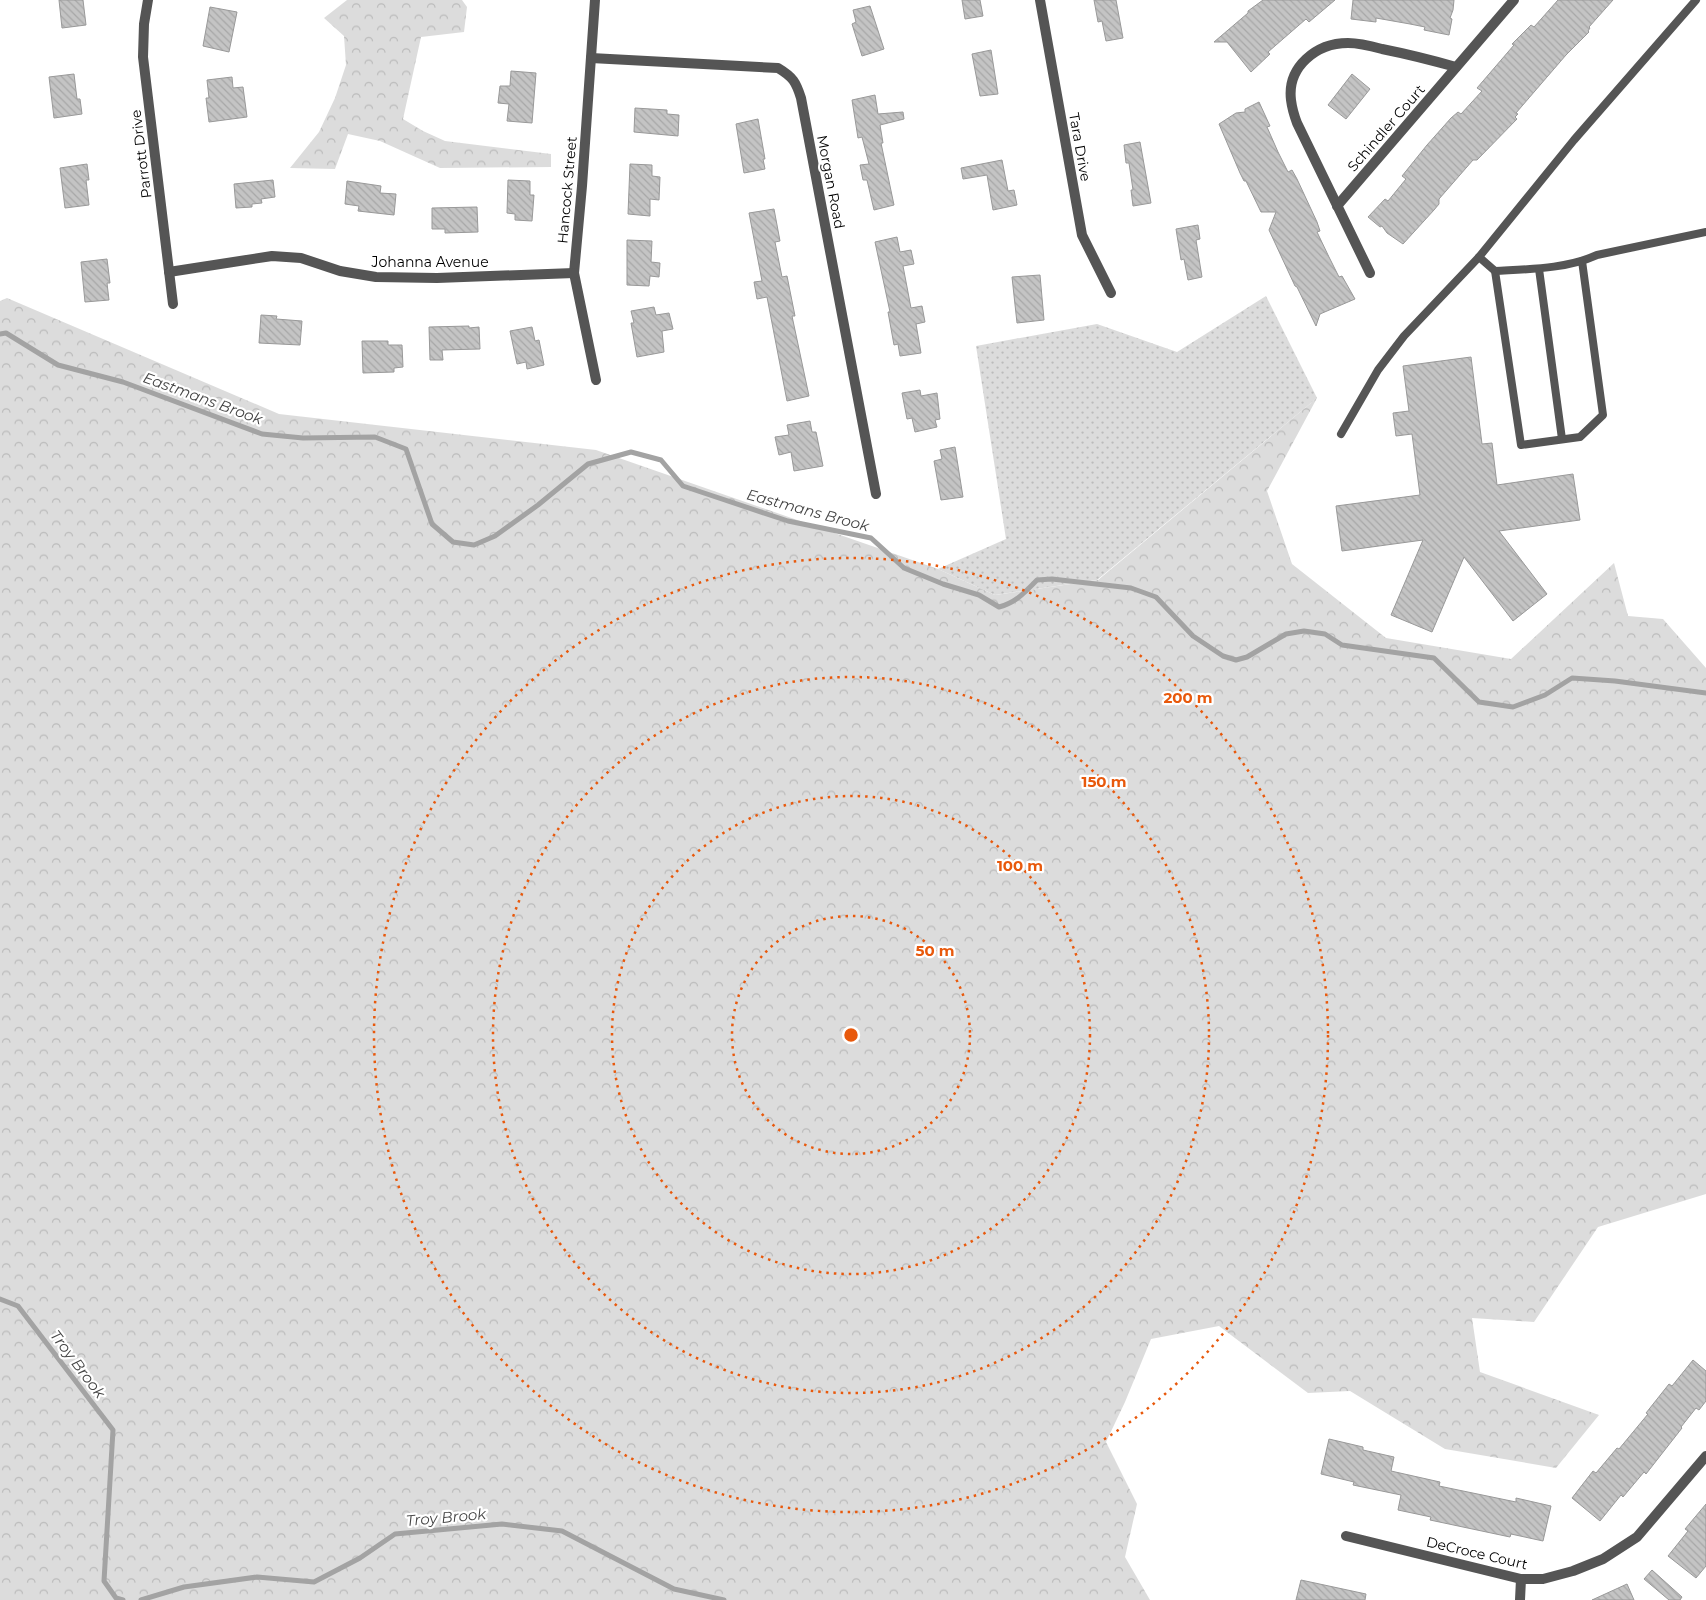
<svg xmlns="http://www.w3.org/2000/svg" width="1706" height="1600" font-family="Montserrat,sans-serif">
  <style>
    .grass { fill: url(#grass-dots) }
    .forest { fill: url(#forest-crowns) }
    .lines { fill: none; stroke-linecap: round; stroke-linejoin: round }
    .stream { stroke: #a3a3a3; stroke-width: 5 }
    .building { fill: url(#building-back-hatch); stroke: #999 }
    .service { stroke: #555; stroke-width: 8 }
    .minor { stroke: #555; stroke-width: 10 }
    .ring { fill: none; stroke: #e8590c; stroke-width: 2.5; stroke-dasharray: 2.5 5 }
    .labels { text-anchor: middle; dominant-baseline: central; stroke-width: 4.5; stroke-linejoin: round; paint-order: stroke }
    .street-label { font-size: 14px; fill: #000; stroke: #fff }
    .water-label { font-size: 15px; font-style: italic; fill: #444; stroke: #fff }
    .centre { fill: #e8590c; stroke: #fff; stroke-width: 2.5 }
    .ring-label { font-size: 15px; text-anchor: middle; font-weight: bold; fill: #e8590c; stroke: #fff; stroke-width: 4.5; stroke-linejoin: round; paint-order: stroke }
  </style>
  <defs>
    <pattern id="grass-dots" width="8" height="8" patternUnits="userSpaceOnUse" patternTransform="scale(1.25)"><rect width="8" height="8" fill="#dcdcdc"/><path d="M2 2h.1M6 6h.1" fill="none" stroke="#bbb" stroke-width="1.8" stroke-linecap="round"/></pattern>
    <pattern id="forest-crowns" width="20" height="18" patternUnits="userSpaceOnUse" patternTransform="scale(1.25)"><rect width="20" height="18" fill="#dcdcdc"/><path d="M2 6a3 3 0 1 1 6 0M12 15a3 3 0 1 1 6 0" fill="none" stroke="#bbb"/></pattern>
    <pattern id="building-back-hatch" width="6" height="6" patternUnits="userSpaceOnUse" patternTransform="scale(1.25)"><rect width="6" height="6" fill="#c4c4c4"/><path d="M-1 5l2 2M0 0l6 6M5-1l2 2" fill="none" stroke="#a7a7a7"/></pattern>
  </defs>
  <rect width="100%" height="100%" fill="#fff"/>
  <!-- grass -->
  <path class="grass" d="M1266,296L1317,398L1097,580L995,595L938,569L1006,539L976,346L1097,324L1177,352Z"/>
  <!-- forest -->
  <g class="forest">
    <path d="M347,0H462L467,7L464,32L421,37L403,119L423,131L445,141L551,154V167L440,168L380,141L348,134L335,169L290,168L319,132L335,98L346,65L344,36L324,18Z"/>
    <path d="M7,298L279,414L596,450L938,569L995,595L1098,580L1317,398L1267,491L1292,564L1386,638L1511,659L1614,563L1628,616L1663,619L1706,668V1194L1598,1227L1534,1322L1472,1318L1480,1372L1599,1415L1556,1468L1445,1449L1350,1391L1308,1393L1219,1326L1151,1339L1125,1402L1106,1442L1137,1504L1125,1557L1150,1600H0V301Z"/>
  </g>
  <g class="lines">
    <!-- stream -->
    <g class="stream">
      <path d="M0,334L6,333L58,365L123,382L262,434L303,438L375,437L406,449L432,524L453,542L474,545L495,536L538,505L588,464L631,452L661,460L683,486L788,521L871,538L904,568L943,584L979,595L999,607C1017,602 1025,592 1037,580L1052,579L1131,588L1156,597L1193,636L1223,656L1236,660L1247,657L1286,634L1304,631L1325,634L1342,645L1434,658L1479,702L1513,707L1545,695L1572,678L1615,681L1706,693"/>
      <path d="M0,1299L18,1306L113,1430L104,1581L116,1598L123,1600"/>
      <path d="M141,1600L184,1587L257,1577L314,1582L360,1558L395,1534L502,1524L562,1531L674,1589L724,1600"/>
    </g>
  </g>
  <!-- building -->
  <g class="building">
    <path d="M59,0H83L86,25L62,28Z"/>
    <path d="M962,0H980L983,16L965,19Z"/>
    <path d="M1094,0H1116L1123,38L1106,41L1102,21L1098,22Z"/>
    <path d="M1263,0H1335L1309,22L1306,19L1268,52L1270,54L1251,72L1227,42H1214L1248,13V11Z"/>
    <path d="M1353,0H1454L1453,10L1450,18L1452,19L1449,35L1424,30L1425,27L1410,24L1376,18V22L1351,19Z"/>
    <path d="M1558,0H1613L1589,27L1590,28L1588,31L1589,32L1566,55L1516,113L1518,114L1515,117L1517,119L1477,160H1473L1439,199V204L1434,210L1403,244L1387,233L1382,226L1380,227L1368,217L1385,199L1388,201L1406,179L1402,176L1427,145L1451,118L1458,112L1461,114L1482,91L1477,88L1514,45L1512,44L1531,25L1534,27Z"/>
    <path d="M870,6L884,49L862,56L852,24L856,22L853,10Z"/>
    <path d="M210,7L237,12L229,52L203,46Z"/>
    <path d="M991,50L998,94L980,96L972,54Z"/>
    <path d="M511,71L536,73L532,123L507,121L509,104L498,103L500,86H510Z"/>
    <path d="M74,74L77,99H80L82,114L54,118L49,77Z"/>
    <path d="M1352,74L1370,89L1346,119L1328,105Z"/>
    <path d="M232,77L233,88L243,87L247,117L209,122L206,98H209L207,80Z"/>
    <path d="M875,95L878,114L903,112L904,119L880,125L883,143H881L894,205L874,210L867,180H863L860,165L869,164L862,137L858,138L852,100Z"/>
    <path d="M1259,102L1270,126L1267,127L1278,152L1288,172L1292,170L1297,179L1317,222L1320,231L1317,232L1329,257L1339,277L1342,276L1355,299L1320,314L1316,326L1297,287L1295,286L1269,230L1276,212H1261L1246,181H1244L1240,173L1219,124L1236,113L1245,112V109Z"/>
    <path d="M635,108L667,110V114L679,115L678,136L634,132Z"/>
    <path d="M758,119L765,159H763L765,169L744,173L736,124Z"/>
    <path d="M1140,142L1151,203L1133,206L1131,190H1133L1129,163H1126L1124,145Z"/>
    <path d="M1002,160L1008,191L1014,190L1017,205L993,210L987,175L963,179L961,168Z"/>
    <path d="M87,164L89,180H86L89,205L65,208L60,168Z"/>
    <path d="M630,164L652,165V176L660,177L659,200L650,199V216L628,214Z"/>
    <path d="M273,180L275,197L261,199L262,203L252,204V207L236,208L234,184Z"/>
    <path d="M508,180L530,181V195H534L532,221L515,220V214L507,213Z"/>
    <path d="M347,181L381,186L380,193L396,194L394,215L358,211L359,206L345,204Z"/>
    <path d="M477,207L478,232L445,233V229H432V208Z"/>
    <path d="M774,209L780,241L775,242L782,277L787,276L795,316H792L809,396L787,401L767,297L757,299L754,282L762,281L749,213Z"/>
    <path d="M1198,225L1200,239L1196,240L1202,277L1188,280L1184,259L1181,260L1176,229Z"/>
    <path d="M897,237L900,252L911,250L914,264L903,266L911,308L922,306L925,322L916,324L921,353L900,356L898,344L894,345L888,312H890L875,242Z"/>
    <path d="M627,240L652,241L651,262L660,263L659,277L650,276L649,286L627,285Z"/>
    <path d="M107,259L110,283H107L109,300L85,302L81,262Z"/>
    <path d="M1040,275L1044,320L1017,323L1012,277Z"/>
    <path d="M654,307L656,315L669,313L673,329L662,331L664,352L637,357L631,323H634L631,311Z"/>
    <path d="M261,315L277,316L276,319L302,321L300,345L259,343Z"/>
    <path d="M469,326V328L479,327L480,349L442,350L443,360H430L429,327Z"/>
    <path d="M532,327L535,341L539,340L544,365L527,369L526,362L517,364L510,331Z"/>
    <path d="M362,341H388V345H402L403,367L394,368V372L363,373Z"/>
    <path d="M1471,357L1482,444L1492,443L1497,485L1573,474L1580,520L1499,531L1547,594L1513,621L1464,557L1432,632L1391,615L1423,540L1342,551L1336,506L1420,495L1412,434L1396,436L1393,413L1409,411L1403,366Z"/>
    <path d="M920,390L921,396L937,393L940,419L935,420L937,427L915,432L912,418L907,419L902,393Z"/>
    <path d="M810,421L812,432H816L823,466L794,471L791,452L779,455L775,437L789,435L787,425Z"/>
    <path d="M955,447L963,497L941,500L934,461L942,459L940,450Z"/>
    <path d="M1693,1360L1706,1371V1401L1699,1410L1696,1408L1681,1427L1682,1428L1646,1474L1644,1472L1623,1497L1621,1495L1600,1521L1572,1498L1593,1471L1596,1473L1617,1448L1619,1449L1648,1414L1646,1413L1669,1384L1672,1386Z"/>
    <path d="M1329,1439L1363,1447V1450L1394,1457L1391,1471L1440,1482L1439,1486L1516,1502V1498L1551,1506L1543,1541L1511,1534L1510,1537L1430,1520L1431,1517L1398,1510L1401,1495L1353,1485L1354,1482L1321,1474Z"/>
    <path d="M1706,1504V1566L1696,1578L1668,1556L1688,1531L1685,1529Z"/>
    <path d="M1652,1570L1682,1597L1680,1600H1669L1644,1579Z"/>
    <path d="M1301,1580L1366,1594L1365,1600H1296Z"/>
    <path d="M1627,1584L1634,1600H1592Z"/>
  </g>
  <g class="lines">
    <!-- service -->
    <g class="service">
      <path d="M1479,257L1495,271C1529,269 1566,269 1597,255L1706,232"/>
      <path d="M1539,269L1562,439"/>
      <path d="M1495,271L1521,445L1580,437L1603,415L1582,261"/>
      <path d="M1341,434L1378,370L1404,336L1479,257L1574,140L1696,0"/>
    </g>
    <!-- minor -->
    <g class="minor">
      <path d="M148,0L144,24L143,57L173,304"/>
      <path d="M595,0L582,186L574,273L596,380"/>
      <path d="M1040,0L1082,235L1111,293"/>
      <path d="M591,58L778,68C793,77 796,82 801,98L876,494"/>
      <path d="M1337,206L1514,0"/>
      <path d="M169,272L272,256L301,258L340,271L376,277L437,278L574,273"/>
      <path d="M1370,273L1297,123C1294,115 1292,108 1291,100C1287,67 1316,43 1348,43C1359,43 1371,46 1382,49C1407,54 1431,60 1456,67"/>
      <path d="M1346,1536L1521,1579H1543L1573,1571L1603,1559L1637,1537L1706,1456"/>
      <path d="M1520,1600L1521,1579"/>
    </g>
  </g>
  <!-- distance rings -->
  <g class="ring">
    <circle cx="851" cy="1035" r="119"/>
    <circle cx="851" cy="1035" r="239"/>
    <circle cx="851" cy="1035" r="358"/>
    <circle cx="851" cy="1035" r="477"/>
  </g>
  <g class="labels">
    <!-- street labels -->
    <g class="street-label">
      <text transform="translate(1386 128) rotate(-49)">Schindler Court</text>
      <text transform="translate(1080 147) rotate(80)">Tara Drive</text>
      <text transform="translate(141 154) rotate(-97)">Parrott Drive</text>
      <text transform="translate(831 182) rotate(79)">Morgan Road</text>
      <text transform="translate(567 190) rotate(-85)">Hancock Street</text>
      <text x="430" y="262">Johanna Avenue</text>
      <text transform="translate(1477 1553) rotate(13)">DeCroce Court</text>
    </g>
    <!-- water labels -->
    <g class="water-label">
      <text transform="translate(203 398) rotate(20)">Eastmans Brook</text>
      <text transform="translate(808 510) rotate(15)">Eastmans Brook</text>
      <text transform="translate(78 1364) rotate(53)">Troy Brook</text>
      <text transform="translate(446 1517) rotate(-5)">Troy Brook</text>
    </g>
  </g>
  <circle cx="851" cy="1035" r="8" class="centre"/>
  <g class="ring-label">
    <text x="1188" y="703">200 m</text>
    <text x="1104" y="787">150 m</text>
    <text x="1020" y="871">100 m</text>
    <text x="935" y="956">50 m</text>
  </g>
</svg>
